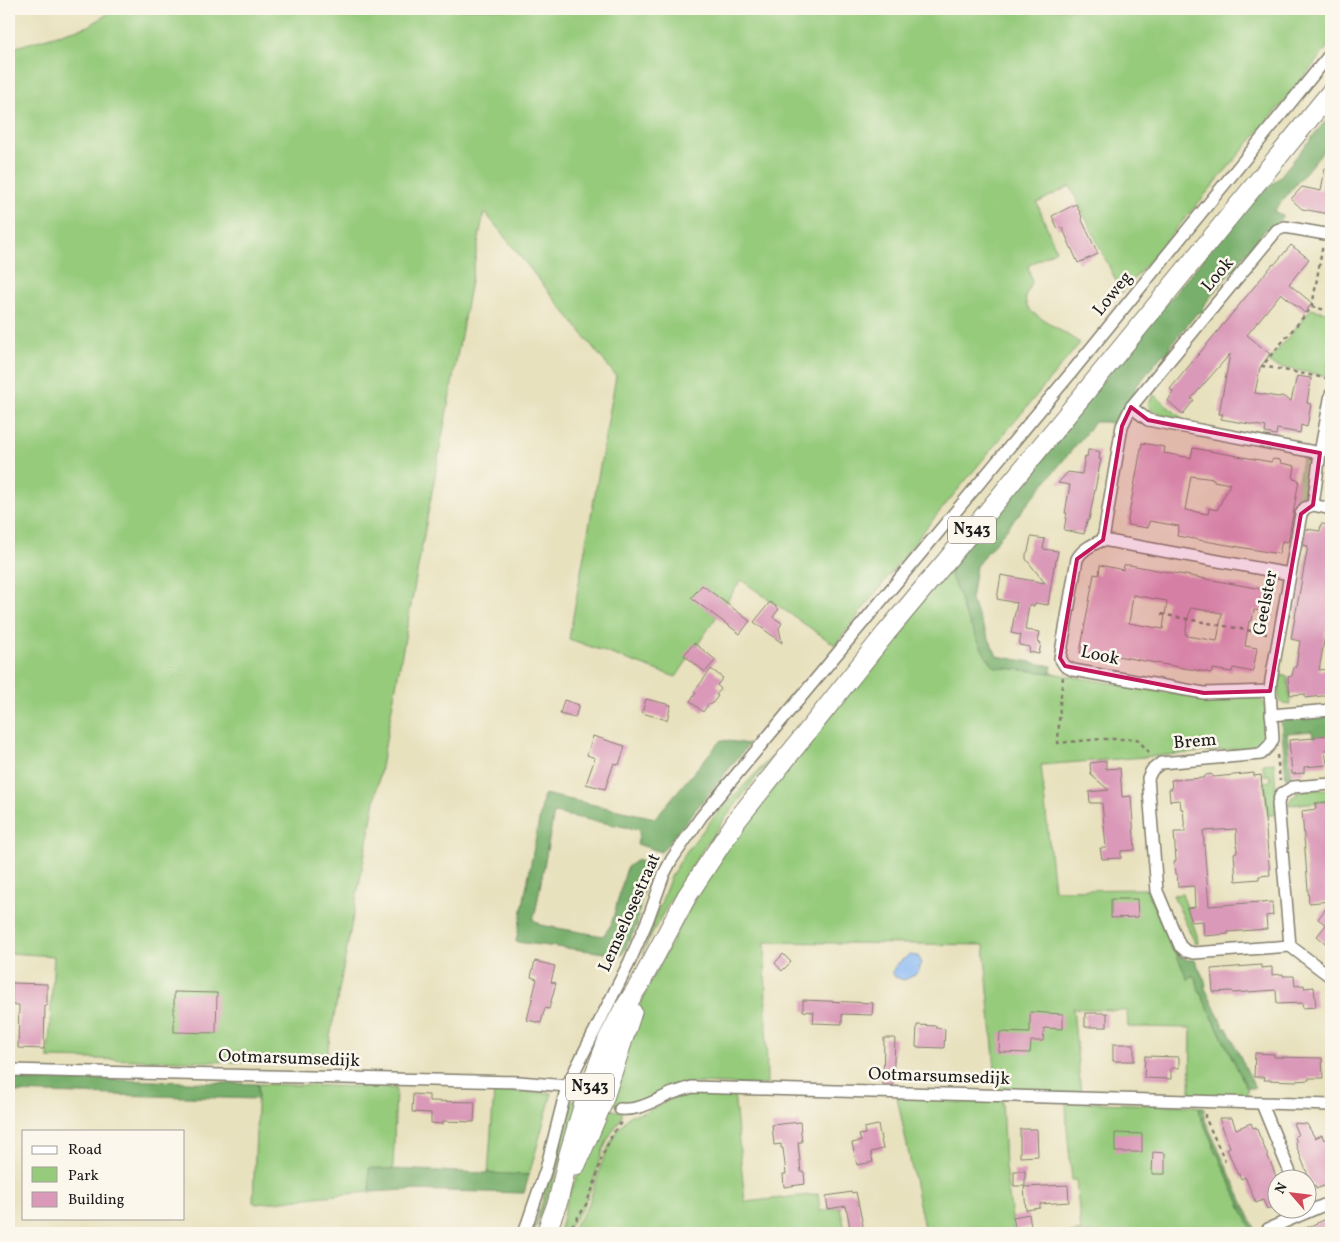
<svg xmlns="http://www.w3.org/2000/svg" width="1340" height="1242" font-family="Vollkorn,serif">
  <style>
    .green { fill: #96cb7c; stroke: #59744c }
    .forest { fill: #78af6c; stroke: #4a6644 }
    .water { fill: #89b9f4; stroke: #526a88 }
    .building { fill: #da99b8; fill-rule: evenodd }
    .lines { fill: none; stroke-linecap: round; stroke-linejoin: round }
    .minor-casing { stroke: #827e6d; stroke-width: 14 }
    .primary-casing { stroke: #827e6d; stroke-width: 21 }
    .path { stroke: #827e6d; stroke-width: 2.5; stroke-dasharray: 4 4; stroke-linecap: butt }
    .minor { stroke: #fff; stroke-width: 11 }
    .primary { stroke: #fff; stroke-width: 19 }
    .marked { fill: #c2185b; fill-opacity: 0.2; stroke: #c2185b; stroke-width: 4; stroke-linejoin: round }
    .labels { text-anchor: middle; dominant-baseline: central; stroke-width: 5; stroke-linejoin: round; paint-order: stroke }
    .shield { fill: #fbf7ec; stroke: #5f5e5a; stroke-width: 1 }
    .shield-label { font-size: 16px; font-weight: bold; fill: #1c1c1c }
    .street-label { font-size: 18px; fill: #1c1c1c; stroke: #fbf7ec }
  </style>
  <rect width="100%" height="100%" fill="#fbf7ec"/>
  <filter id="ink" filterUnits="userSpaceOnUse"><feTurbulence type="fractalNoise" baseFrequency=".02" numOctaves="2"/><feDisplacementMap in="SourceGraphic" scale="10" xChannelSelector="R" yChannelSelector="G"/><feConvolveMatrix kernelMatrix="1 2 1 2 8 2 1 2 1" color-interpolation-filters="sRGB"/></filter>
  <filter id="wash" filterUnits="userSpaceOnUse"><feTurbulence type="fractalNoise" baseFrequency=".0096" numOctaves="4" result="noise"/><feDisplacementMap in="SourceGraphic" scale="20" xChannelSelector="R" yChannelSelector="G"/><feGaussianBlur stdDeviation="1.12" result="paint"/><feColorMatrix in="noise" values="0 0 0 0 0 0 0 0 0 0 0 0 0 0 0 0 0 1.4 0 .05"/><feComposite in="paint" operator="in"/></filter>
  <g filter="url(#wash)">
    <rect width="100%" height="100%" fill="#e8e1be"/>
    <!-- green -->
    <g class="green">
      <path d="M115,9H1331V43L1281,105L1122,293L1070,186L1037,203L1056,250L1028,266L1032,282C1026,294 1021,302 1033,313L1080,343L926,528L835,645L741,580L676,677L569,639L616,376L484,211L372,816L325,1064L48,1058L54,956L9,953V49L89,26Z"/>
      <path d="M1311,309L1331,313V356L1328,363L1326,376L1274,366L1268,362Z"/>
      <path d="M1154,395L1183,419L1164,415L1150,409L1148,403Z"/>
      <path d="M1303,454L1311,458L1305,495L1302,494L1301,500L1296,506H1294Z"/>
      <path d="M948,569L960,598L963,611L995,667L1051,673L1205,699L1254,697C1260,698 1262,700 1265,705C1266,719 1272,738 1260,747L1144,757L1041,765L1054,890L1146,889L1188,979L1193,976L1196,978L1199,990L1247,1088V1099L1190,1097L1191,1028L1128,1027L1127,1011L1073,1008L1081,1094L997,1092L984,945L765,942L767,1085L691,1083L673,1086L651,1098L623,1106L606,1102L639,1007L652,979L700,889L733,839Z"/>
      <path d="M1281,675L1288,677L1290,705L1283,704C1276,697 1279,685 1281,675Z"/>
      <path d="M779,749C727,814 677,879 642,954L671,876L686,852L713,818Z"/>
      <path d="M1274,763L1276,793L1275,814L1268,816L1264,782L1271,781L1270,775H1264L1263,764Z"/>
      <path d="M1331,789V801L1288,805L1292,797L1297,795L1296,791Z"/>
      <path d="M1182,894L1197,935L1198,943H1195L1173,895Z"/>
      <path d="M258,1084L396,1088L393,1170L369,1169L370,1192L325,1196L256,1204L253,1202Z"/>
      <path d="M494,1091L552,1093L529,1175L488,1174Z"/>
      <path d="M686,1093H734L745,1202L818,1194L820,1211L840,1207L846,1233H569L584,1212L589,1203C600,1170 605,1142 630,1115C651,1114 666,1099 686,1093Z"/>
      <path d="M897,1097L1002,1100L1005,1167L1014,1233H897L924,1228Z"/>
      <path d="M573,1099L580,1101L583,1106L533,1233Z"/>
      <path d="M1066,1102L1195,1106L1199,1107V1113L1253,1233H1070L1081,1231L1076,1180H1072L1067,1129Z"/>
      <path d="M604,1108L622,1112V1117L609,1137L603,1150L592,1186L582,1209L565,1233H559L566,1203Z"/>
    </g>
    <!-- forest -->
    <g class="forest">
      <path d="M1331,117V141L1274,211L1283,216C1278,223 1273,229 1265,230L1238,263V269L1231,271L1204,305L1203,312L1197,313L1170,346L1169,354H1163L1135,388C1135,398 1128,402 1123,410C1120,415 1119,420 1118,425L1106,422H1095L976,566L971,600L997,656L1052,666L1051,673L995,667L985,655L963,610L960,598L948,569L1245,208L1278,179L1323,124Z"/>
      <path d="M1331,715V735L1313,737L1312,731L1287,733L1291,778H1286L1281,721L1286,719Z"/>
      <path d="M721,740L749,744L661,852L637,844L640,830L554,813L536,909L533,919L540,925L603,936L611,925L627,867L637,860L651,866L641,899L637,925L622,955L516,942L544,794L655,818Z"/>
      <path d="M1146,889H1151L1155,901L1181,957L1188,960H1195L1205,981L1206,986H1204L1224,1028H1227L1255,1088H1247L1199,990L1196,978L1193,976H1190L1188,980Z"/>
      <path d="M9,1077L258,1084V1099L9,1092Z"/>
      <path d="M1199,1107H1204V1118L1257,1233H1253L1199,1113Z"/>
      <path d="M369,1168L529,1175L524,1193L407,1190L370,1192Z"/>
    </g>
    <!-- water -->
    <path class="water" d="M909,955L918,956L921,962C919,974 915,975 904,980L895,977L892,972L897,964Z"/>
    <g id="blocks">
      <!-- building -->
      <g class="building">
        <path d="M1325,168H1331V199L1329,214L1302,209L1291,199L1302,187L1321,191Z"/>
        <path d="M1076,204L1082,217L1081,218L1098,254L1078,263L1062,227L1058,229L1052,216Z"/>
        <path d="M1291,245L1309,259L1289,284L1312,303L1305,313L1281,293L1247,335L1270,354L1260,368L1255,393L1278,397L1282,396L1291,401L1297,376L1311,378L1307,403L1311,404L1307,427L1301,425L1300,433L1277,429L1276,435L1265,433L1266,427L1221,419L1223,414H1219L1230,354L1191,399L1194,400L1183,414L1168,401L1173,392L1170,389L1273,264L1274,265Z"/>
        <path d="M1142,443L1165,447L1164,453L1191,458L1193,448L1271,462L1273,459L1280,460L1281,463L1295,466L1293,479L1299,480L1288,542L1282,541L1279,554L1177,536L1179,526L1149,521L1148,528L1127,525ZM1191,476L1214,479V481L1230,484L1217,510L1209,508L1208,514L1185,510Z"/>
        <path d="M1088,450H1094L1100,452L1099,459H1101L1089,520L1087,521L1084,534L1064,530L1067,513H1065L1070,485L1058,483L1068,472L1082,474L1085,456L1087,457Z"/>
        <path d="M1321,524L1331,525V602L1319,670L1331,669V695L1305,698V694L1290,695L1288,677L1292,676L1294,667H1296L1300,641L1291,639L1308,546L1303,545L1306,529L1320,531Z"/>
        <path d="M1031,537L1045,539L1043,549L1058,551L1055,566H1054L1048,605L1035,603L1034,606L1029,605L1025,630L1040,632L1038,642L1041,643L1039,654L1029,652L1030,647L1019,645L1021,635L1011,633L1017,603L997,599L1001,575L1045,583L1026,559V554L1028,551Z"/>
        <path d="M1100,565L1123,570L1124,565H1130L1267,590L1264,611L1254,610L1252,621H1249L1245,646L1257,648L1253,672L1233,668L1232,672L1213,669L1212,673L1100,653L1099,657L1080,653L1094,574L1099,575ZM1133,595L1167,601L1163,629L1129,623ZM1191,608L1222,613L1217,641L1187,636V634H1185L1190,609Z"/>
        <path d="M702,585L750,621L740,634L691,598Z"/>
        <path d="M770,602L779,609L773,617L782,623L779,628L782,643L754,622Z"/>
        <path d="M694,643L716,660L705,672L684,655Z"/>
        <path d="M711,669L723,678L717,685L721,689L716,695L718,696L711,705L709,703L703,712L690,701L696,693L694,692Z"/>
        <path d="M646,699L671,705L667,720L642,713Z"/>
        <path d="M564,700L579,705L575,718L560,714Z"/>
        <path d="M1331,735V749H1325L1327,765L1304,767V773L1292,774L1289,740L1315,738V736Z"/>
        <path d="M593,736L625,746L619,765L614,763L605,789L586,784L595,758L587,755Z"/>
        <path d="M1106,761V769L1120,768L1122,797L1131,796L1135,850L1121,851V858L1102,859L1100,848H1106L1102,803H1090L1089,792L1109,790L1091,775L1090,763Z"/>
        <path d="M1254,773V776L1261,775L1270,875L1259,876V879L1236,881L1234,853L1237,852L1236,829L1203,831L1209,906L1260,902L1261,903L1272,902L1273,915L1266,916L1267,929L1228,932V934L1204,936L1203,921L1192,922L1187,908L1195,907L1194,886L1178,887L1177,874H1175L1174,862L1176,861L1174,832H1185L1183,809H1181L1180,800L1170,801L1169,789H1172L1171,780L1203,778L1206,775L1211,774L1214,777Z"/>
        <path d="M1327,802L1331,860V892H1330V901L1309,903L1302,811L1316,809L1315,803Z"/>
        <path d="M1111,899H1137L1138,917L1111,918Z"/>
        <path d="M1331,902V948L1317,936L1326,925L1318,919Z"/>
        <path d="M783,954L791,962L782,971L775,963Z"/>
        <path d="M535,961L555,966L551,982L556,983L549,1009L545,1008L541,1023L527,1020L537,979L531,977Z"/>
        <path d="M1261,965V968L1272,967V975L1283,974V976H1294L1295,986L1304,985V988L1314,987L1316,1007L1303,1008L1302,1003L1277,1004L1276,990L1233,993L1232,991L1213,992L1211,969Z"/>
        <path d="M12,983L47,984V1006H45L44,1049L18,1048L19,1005H12Z"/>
        <path d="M174,992L217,993L216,1033L174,1032Z"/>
        <path d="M803,1000L873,1003L872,1015L842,1014V1024L813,1023L814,1012L803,1011Z"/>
        <path d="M1030,1012L1063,1014V1029L1044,1028L1043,1041H1031L1030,1053L999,1052L1000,1032L1030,1033Z"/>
        <rect x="1085" y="1013" width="22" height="14"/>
        <path d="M917,1025L936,1026V1028L945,1029L944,1048L916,1047Z"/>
        <path d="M884,1038H895L893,1085H883Z"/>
        <rect x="1113" y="1044" width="21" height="17"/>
        <path d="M1255,1053L1274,1054V1057L1322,1058L1323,1078H1309V1080L1296,1081L1264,1080L1265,1077H1254Z"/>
        <path d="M1145,1056L1179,1057V1068H1171V1079L1144,1078Z"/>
        <path d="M413,1094L429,1095V1101L475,1102L474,1122L443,1121V1124L431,1123V1113L412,1112Z"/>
        <path d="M1219,1118H1232L1236,1129L1251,1123L1253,1128L1256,1127L1278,1181V1205L1267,1209L1263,1200L1256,1203L1245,1177L1241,1179L1239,1174L1238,1175L1227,1149L1230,1147Z"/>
        <path d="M800,1122L802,1142H798L801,1172H804L805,1184L784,1187L783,1174H786L783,1148H781V1144L774,1145L772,1125Z"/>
        <path d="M1293,1123L1307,1124L1315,1138L1322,1135L1324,1140L1331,1137V1183L1316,1189L1315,1185L1312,1186L1296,1145V1140L1295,1136L1298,1135Z"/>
        <path d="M878,1125L883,1149L871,1152L873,1162L857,1165L852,1143L861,1141L859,1135L865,1134L864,1128Z"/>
        <path d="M1020,1129H1037L1038,1156L1020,1157Z"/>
        <path d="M1115,1133L1142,1134V1152H1115Z"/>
        <path d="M1153,1152L1165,1153V1174H1152Z"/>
        <rect x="1014" y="1171" width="11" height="15"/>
        <path d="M1068,1185L1069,1202L1040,1204V1208L1026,1210L1024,1187Z"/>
        <path d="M852,1192V1193L856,1192L864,1230L851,1233L846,1206L828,1209L826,1196Z"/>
        <path d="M1029,1214L1031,1227L1016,1230L1013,1217Z"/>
        <path d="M1331,1217V1233H1294Z"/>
      </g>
    </g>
  </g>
  <g filter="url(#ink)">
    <use href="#blocks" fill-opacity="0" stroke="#827e6d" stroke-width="1"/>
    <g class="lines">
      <defs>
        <g id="minor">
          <path d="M1131,407L1277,230L1285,227L1331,235"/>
          <path d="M1313,505L1320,453L1331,394"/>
          <path d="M1103,540L1122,426L1131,407L1148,420L1163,423L1320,453"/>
          <path d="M1270,691L1204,693L1073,670L1065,666L1060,658L1077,559C1082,549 1093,544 1103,540L1290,574"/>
          <path d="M1271,715L1331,710"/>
          <path d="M1331,784L1293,787L1281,794L1278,803L1290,946L1331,977"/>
          <path d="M1290,946L1194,953L1186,951L1180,946L1157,891L1148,778L1152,770L1161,763L1261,754L1270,745L1273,739L1270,691L1271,680L1301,514L1305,508L1313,505L1331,509"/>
          <path d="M9,1070L519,1082L567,1086"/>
          <path d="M1262,1104L1293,1180"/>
          <path d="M620,1109C640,1111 655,1100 673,1093C679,1091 686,1089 692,1087L1331,1105"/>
          <path d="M1268,1229L1331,1202"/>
          <path d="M524,1233L546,1169L567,1086L629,963L648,919L664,874L672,859L701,817L1071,373L1331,53"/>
        </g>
        <g id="primary">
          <path d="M576,1165L602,1104L632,1012"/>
          <path d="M546,1233L558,1201L569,1154L585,1100L608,1039L622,1012L642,980L687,896L737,820L886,633L989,510L1331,92"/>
        </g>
      </defs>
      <!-- minor casing -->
      <use href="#minor" class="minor-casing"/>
      <!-- primary casing -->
      <use href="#primary" class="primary-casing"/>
      <!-- path -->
      <g class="path">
        <path d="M1312,307L1323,244"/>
        <path d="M1331,311L1312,307L1262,366L1331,379"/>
        <path d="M1161,614L1267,634"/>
        <path d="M1063,677L1060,704L1058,743L1101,739H1137L1148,751L1149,757"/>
        <path d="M1277,755L1280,780"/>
        <path d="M1205,1114V1117L1226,1163"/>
        <path d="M567,1233L585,1207L594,1185L602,1157L612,1135L622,1121"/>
      </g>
      <!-- minor -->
      <use href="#minor" class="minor"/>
      <!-- primary -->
      <use href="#primary" class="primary"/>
    </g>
  </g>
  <!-- marked area -->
  <path class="marked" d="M1131,407L1148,420L1163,423L1320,453L1313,505L1301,514L1270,691L1204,693L1065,666L1060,658L1077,559L1103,540L1122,426Z"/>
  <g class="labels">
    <!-- shield labels -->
    <g class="shield">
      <rect x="948" y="516.5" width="48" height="27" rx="4"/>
      <rect x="566" y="1073.5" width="48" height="27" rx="4"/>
    </g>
    <g class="shield-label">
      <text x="972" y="530">N343</text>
      <text x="590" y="1087">N343</text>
    </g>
    <!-- street labels -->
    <g class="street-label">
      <text transform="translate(1218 275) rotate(-50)">Look</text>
      <text transform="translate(1113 294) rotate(-51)">Loweg</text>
      <text transform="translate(1266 603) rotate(-79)">Geelster</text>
      <text transform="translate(1100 656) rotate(12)">Look</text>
      <text transform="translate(1195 742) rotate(-5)">Brem</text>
      <text transform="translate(630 913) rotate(-66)">Lemselosestraat</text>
      <text transform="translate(289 1059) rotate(2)">Ootmarsumsedijk</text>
      <text transform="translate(939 1077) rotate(2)">Ootmarsumsedijk</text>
    </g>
  </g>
  <!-- margin -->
  <rect width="1340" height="1242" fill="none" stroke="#fbf7ec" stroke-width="30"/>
  <!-- legend -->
  <rect x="22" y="1130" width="162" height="90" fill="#fbf7ec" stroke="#a29f99"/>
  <rect x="32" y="1146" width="25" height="8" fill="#ffffff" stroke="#a29f99"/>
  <text x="68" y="1154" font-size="15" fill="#1c1c1c">Road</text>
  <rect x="32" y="1167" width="25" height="15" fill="#96cb7c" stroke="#a29f99"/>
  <text x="68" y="1180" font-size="15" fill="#1c1c1c">Park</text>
  <rect x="32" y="1192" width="25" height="15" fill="#da99b8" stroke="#a29f99"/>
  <text x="68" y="1204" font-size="15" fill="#1c1c1c">Building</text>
  <!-- north arrow -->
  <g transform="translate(1292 1194) rotate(298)"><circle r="24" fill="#fbf7ec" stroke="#a29f99"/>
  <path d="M0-4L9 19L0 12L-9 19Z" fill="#d1495b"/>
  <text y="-8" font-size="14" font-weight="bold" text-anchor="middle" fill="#1c1c1c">N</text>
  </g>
</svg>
